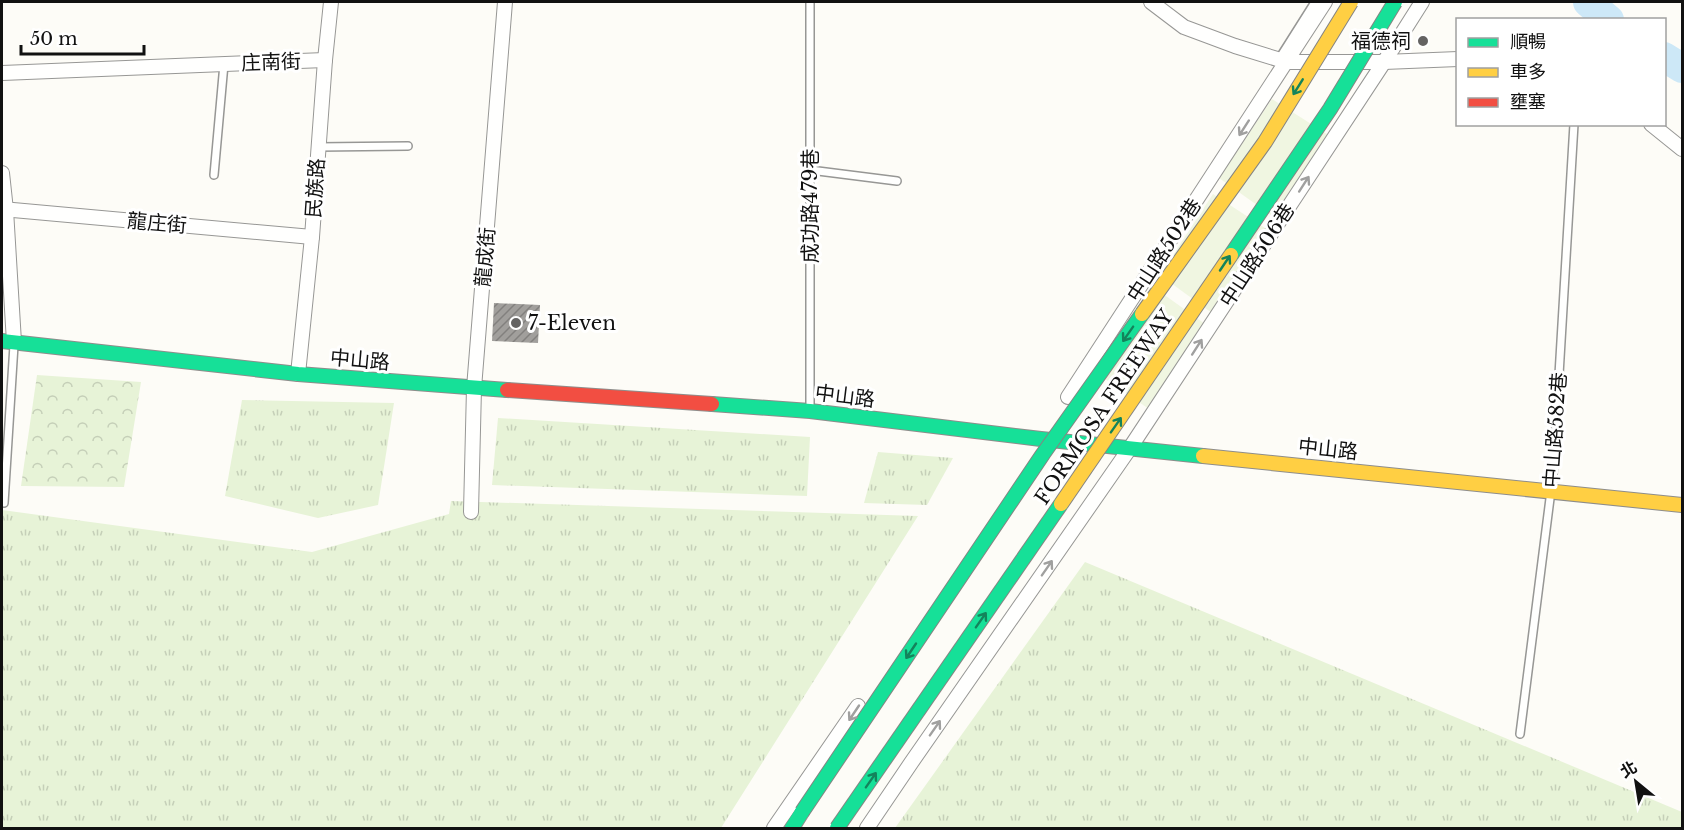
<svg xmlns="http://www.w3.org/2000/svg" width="1684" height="830" font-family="'Libre Baskerville','Noto Sans TC',serif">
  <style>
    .grass { fill: url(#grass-tufts) }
    .park { fill: url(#park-crowns) }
    .pitch { fill: #f0f6e1 }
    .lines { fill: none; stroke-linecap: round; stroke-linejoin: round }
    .river { stroke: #cde8f7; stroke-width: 30 }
    .building { fill: url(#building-hatch) }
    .lane-casing { stroke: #979795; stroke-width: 10 }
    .street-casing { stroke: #979795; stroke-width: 16 }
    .fast-casing { stroke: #8e8d8b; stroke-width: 16 }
    .slow-casing { stroke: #8e8d8b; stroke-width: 16 }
    .jam-casing { stroke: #8e8d8b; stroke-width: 16 }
    .lane { stroke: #fffffe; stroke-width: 7 }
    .street { stroke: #fffffe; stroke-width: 14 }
    .fast { stroke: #16e098; stroke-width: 14 }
    .slow { stroke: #ffcf43; stroke-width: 14 }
    .jam { stroke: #f24e42; stroke-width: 14 }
    .fast-bridge-casing { stroke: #858482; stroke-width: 16; stroke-linecap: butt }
    .slow-bridge-casing { stroke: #858482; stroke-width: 16; stroke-linecap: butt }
    .fast-bridge { stroke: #16e098; stroke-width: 14 }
    .slow-bridge { stroke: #ffcf43; stroke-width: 14 }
    .oneway { stroke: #14835b }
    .oneway2 { stroke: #a0a09f }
    .poi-dot { fill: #646362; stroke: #fff; stroke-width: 2 }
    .labels { text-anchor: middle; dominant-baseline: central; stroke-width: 6; stroke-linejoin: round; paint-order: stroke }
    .poi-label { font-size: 20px; fill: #111; stroke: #fff; text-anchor: end }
    .street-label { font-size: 20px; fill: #111; stroke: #fff }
  </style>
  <defs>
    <pattern id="grass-tufts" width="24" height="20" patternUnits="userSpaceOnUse" patternTransform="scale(1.5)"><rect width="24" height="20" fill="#e7f3d7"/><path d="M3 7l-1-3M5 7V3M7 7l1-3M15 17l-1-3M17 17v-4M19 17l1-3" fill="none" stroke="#c5cfb8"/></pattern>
    <pattern id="park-crowns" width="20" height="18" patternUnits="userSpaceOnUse" patternTransform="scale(1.5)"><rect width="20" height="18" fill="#e7f3d7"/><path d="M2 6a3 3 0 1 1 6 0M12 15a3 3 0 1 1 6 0" fill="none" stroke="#c5cfb8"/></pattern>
    <pattern id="building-hatch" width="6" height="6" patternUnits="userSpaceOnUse" patternTransform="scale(1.5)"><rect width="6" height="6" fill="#a19f9c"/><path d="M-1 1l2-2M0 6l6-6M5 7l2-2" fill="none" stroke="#82807e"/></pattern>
  </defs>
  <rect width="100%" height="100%" fill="#fdfcf7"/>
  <!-- grass -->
  <g class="grass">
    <path d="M242,400L394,403L378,505L318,518L225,496Z"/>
    <path d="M498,418L810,437L807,496L492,485Z"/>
    <path d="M878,452L953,458L927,505L864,503Z"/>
    <path d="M451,501L918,516L721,828H2V510L312,552L449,514Z"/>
    <path d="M1085,562L1682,812V828H895Z"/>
  </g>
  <!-- park -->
  <path class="park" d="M37,375L141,382L124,487L21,486Z"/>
  <!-- pitch -->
  <g class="pitch">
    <path d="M1272,99L1330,136L1275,218L1219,178Z"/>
    <path d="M1213,194L1268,230L1212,313L1160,275Z"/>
    <path d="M1152,286L1205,324L1149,409L1092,370Z"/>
  </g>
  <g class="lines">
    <!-- river -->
    <g class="river">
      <path d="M1588,2L1609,20"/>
      <path d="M1664,57L1682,68"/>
    </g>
  </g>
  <!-- building -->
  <path class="building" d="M494,303L540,305L538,343L492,341Z"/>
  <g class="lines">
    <defs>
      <g id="lane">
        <path d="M810,2V409"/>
        <path d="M1279,59L1315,2"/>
        <path d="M318,147L408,146"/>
        <path d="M810,170L897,181"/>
        <path d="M214,175L224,64"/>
        <path d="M4,503L14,345"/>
        <path d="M1520,734L1553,475L1574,124"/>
      </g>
      <g id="street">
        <path d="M1151,2L1184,27L1235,46L1287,62H1384L1458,59"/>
        <path d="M2,73L325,60"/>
        <path d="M1651,124L1682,149"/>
        <path d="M2,173L6,210L14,342"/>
        <path d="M2,209L312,237"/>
        <path d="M298,374L312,237L325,60L331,2"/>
        <path d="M1068,397L1325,2"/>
        <path d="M471,512L474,388L505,2"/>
        <path d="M774,828L858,706"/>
        <path d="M867,828L911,763L1130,448L1384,62L1422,2"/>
      </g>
      <g id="fast">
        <path d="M2,341L298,374L507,390"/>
        <path d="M712,404L810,411L1041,439L1203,456"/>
        <path d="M792,828L802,812"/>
      </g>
      <path id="slow" d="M1203,456L1682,505"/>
      <path id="jam" d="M507,390L712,404"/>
    </defs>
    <!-- lane casing -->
    <use href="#lane" class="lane-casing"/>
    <!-- street casing -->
    <use href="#street" class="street-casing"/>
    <!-- fast casing -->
    <use href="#fast" class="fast-casing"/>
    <!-- slow casing -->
    <use href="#slow" class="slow-casing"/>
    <!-- jam casing -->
    <use href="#jam" class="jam-casing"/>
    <!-- lane -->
    <use href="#lane" class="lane"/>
    <!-- street -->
    <use href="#street" class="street"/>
    <!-- fast -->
    <use href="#fast" class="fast"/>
    <!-- slow -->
    <use href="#slow" class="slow"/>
    <!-- jam -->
    <use href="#jam" class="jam"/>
    <defs>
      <g id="fast-bridge">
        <path d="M1231,255L1330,109L1395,2"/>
        <path d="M802,812L1043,454L1142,314"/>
        <path d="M837,828L1061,504"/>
      </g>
      <g id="slow-bridge">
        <path d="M1142,314L1265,142L1351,2"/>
        <path d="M1061,504L1231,255"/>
      </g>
    </defs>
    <!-- fast-bridge casing -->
    <use href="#fast-bridge" class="fast-bridge-casing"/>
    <!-- slow-bridge casing -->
    <use href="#slow-bridge" class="slow-bridge-casing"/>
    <!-- fast-bridge -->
    <use href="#fast-bridge" class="fast-bridge"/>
    <!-- slow-bridge -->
    <use href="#slow-bridge" class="slow-bridge"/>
  </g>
  <!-- one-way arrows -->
  <defs><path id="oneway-shaft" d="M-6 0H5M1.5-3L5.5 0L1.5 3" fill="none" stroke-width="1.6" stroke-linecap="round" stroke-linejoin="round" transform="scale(1.5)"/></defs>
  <g class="oneway">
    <use href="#oneway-shaft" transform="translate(1298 87) rotate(122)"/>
    <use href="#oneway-shaft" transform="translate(1225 263) rotate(-56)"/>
    <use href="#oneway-shaft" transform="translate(1128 334) rotate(125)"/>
    <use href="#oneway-shaft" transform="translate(1116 425) rotate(-55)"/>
    <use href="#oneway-shaft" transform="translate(981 620) rotate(-55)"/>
    <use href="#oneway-shaft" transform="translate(911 651) rotate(124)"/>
    <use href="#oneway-shaft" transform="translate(871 780) rotate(-55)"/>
  </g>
  <g class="oneway2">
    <use href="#oneway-shaft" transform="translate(1244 128) rotate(123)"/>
    <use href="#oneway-shaft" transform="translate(1304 184) rotate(-57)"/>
    <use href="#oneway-shaft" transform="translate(1197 347) rotate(-57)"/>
    <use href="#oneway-shaft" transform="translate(1047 568) rotate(-55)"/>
    <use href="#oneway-shaft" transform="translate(854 713) rotate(124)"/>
    <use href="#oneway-shaft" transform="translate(935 728) rotate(-55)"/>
  </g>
  <!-- markers -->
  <g class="poi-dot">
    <circle cx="1423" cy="41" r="6"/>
    <circle cx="516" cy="323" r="6"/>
  </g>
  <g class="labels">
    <!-- poi labels -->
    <g class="poi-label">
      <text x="1411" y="41">福德祠</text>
      <text x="528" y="323" text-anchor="start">7-Eleven</text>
    </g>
    <!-- street labels -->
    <g class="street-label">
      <text transform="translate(271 62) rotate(-2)">庄南街</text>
      <text transform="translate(315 188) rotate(-86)">民族路</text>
      <text transform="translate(810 206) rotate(-90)">成功路479巷</text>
      <text transform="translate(157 223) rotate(5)">龍庄街</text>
      <text transform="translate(1164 250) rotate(-57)">中山路502巷</text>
      <text transform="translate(1257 255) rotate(-57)">中山路506巷</text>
      <text transform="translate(485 257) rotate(-85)">龍成街</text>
      <text transform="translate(360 360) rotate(5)">中山路</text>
      <text transform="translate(845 396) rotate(7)">中山路</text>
      <text transform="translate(1104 407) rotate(-56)">FORMOSA FREEWAY</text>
      <text transform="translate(1555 430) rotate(-86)">中山路582巷</text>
      <text transform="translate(1328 449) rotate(6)">中山路</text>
    </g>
  </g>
  <!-- border -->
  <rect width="1684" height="830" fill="none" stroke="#111111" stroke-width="6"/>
  <!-- legend -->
  <rect x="1456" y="18" width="210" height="108" fill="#ffffff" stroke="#a0a0a0" stroke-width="1.5"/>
  <rect x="1468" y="38" width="30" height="9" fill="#16e098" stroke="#a0a0a0" stroke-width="1.5"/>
  <text x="1510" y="48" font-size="18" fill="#111111">順暢</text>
  <rect x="1468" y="68" width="30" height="9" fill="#ffcf43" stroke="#a0a0a0" stroke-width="1.5"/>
  <text x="1510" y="78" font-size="18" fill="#111111">車多</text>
  <rect x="1468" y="98" width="30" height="9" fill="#f24e42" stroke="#a0a0a0" stroke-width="1.5"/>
  <text x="1510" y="108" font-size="18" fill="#111111">壅塞</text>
  <!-- north arrow -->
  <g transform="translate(1636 782) rotate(330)" stroke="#ffffff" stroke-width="4.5" paint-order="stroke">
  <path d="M0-4.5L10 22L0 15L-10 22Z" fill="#111111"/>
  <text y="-9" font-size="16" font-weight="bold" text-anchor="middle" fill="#111111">北</text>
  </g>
  <!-- scale -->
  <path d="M21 45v9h123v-9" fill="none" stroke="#111111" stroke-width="3"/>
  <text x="30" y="45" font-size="18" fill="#111111" stroke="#ffffff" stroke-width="4.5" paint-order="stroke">50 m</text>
</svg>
